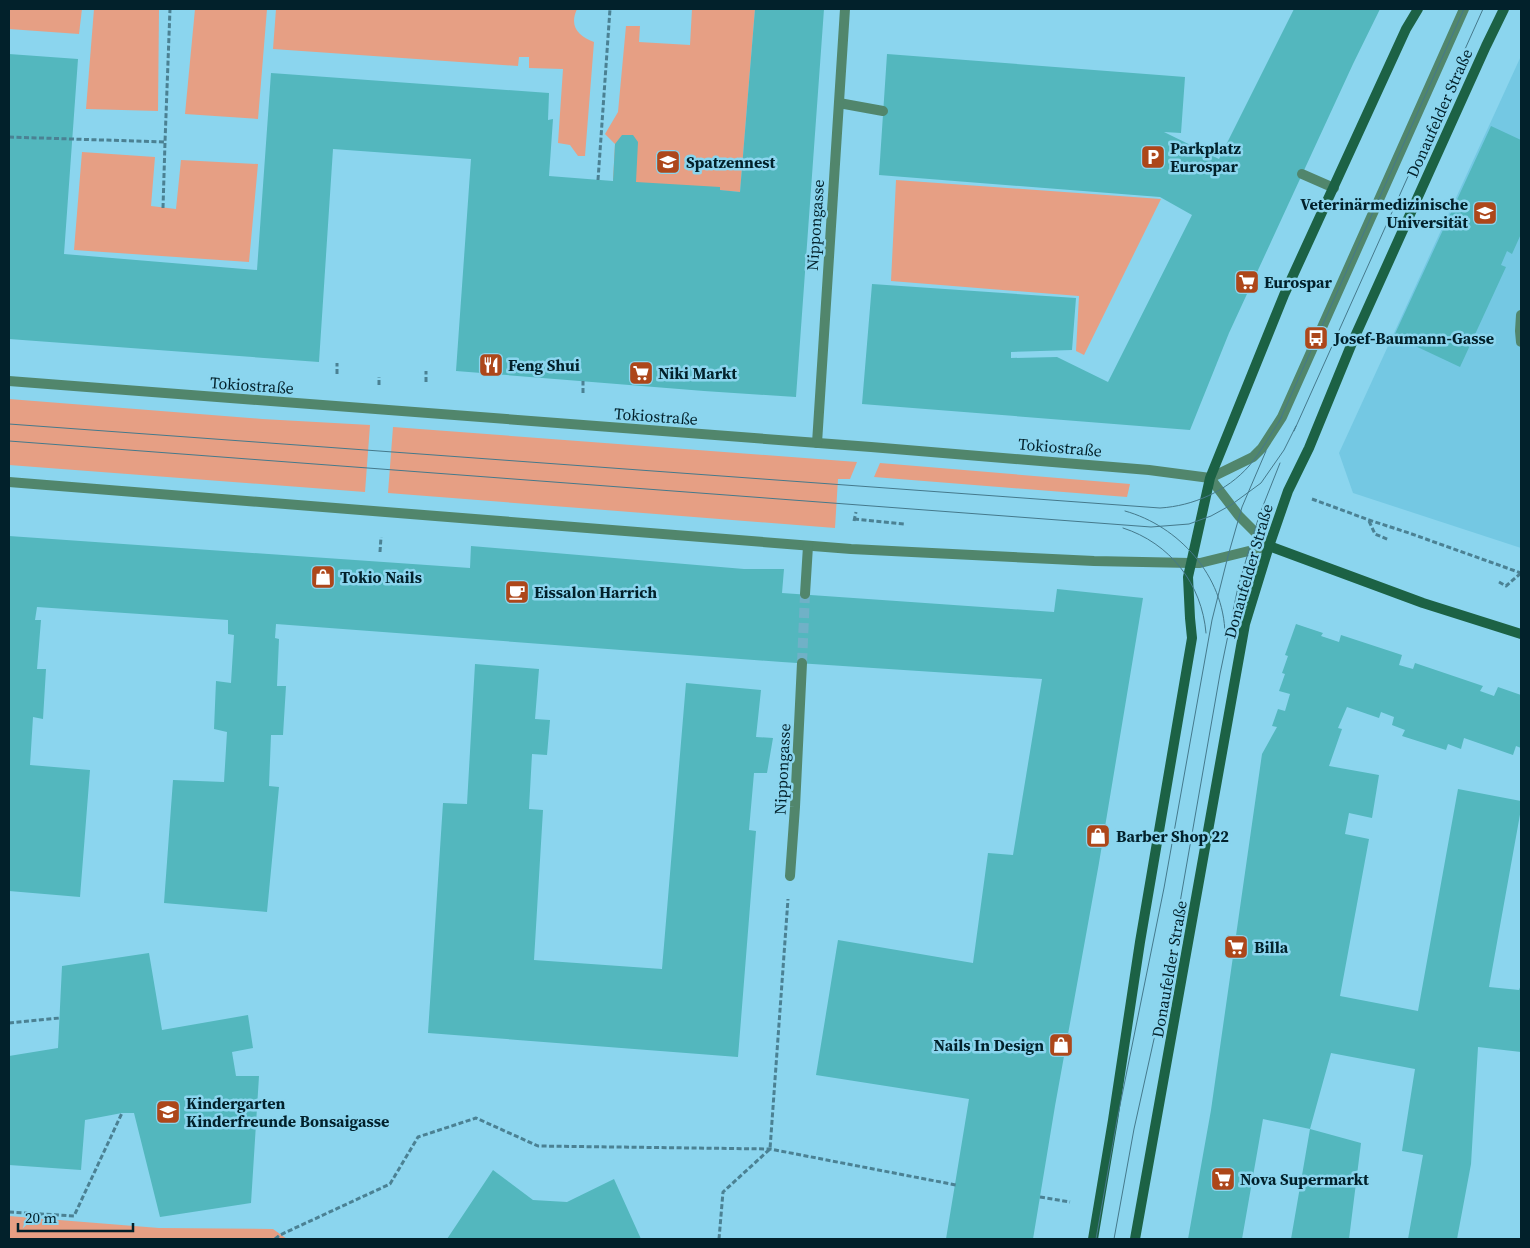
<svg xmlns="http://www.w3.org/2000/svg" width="1530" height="1248" font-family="'Source Serif 4',serif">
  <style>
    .built { fill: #74c8e3 }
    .green { fill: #e69f84 }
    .building { fill: #53b7be }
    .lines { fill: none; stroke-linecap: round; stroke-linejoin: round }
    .street-tunnel { stroke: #70b1c7; stroke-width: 10; stroke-dasharray: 10 5; stroke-linecap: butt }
    .path { stroke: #4b8193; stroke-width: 3; stroke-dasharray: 5 2.5; stroke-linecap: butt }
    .lane { stroke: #51866c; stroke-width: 10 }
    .street { stroke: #51866c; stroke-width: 10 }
    .secondary { stroke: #1c6245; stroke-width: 10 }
    .tram { stroke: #45798b; stroke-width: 1 }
    .labels { text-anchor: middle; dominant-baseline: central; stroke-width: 5; stroke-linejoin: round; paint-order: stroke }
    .street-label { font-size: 16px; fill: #02212b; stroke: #8bd5ee }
    .poi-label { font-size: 16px; font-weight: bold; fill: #02212b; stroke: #8bd5ee; text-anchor: start }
  </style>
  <rect width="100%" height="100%" fill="#8bd5ee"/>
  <!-- built -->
  <path class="built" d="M1521,56V548L1353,493L1339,453Z"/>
  <!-- green -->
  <g class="green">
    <path d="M9,9H82L79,34L9,29Z"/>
    <path d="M94,9H159L158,111L86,109Z"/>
    <path d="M195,9H267L258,119L185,114Z"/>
    <path d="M276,9H577C569,26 578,36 594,42L585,156H578L570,145L558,143L563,69L529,68V57H519L518,66L273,49Z"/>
    <path d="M692,9H755L740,192L613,181L615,144L605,134L618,112L626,26H640L639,42L690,45Z"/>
    <path d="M82,152L155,157L151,206L176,209L181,160L258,164L249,262L74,250Z"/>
    <path d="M896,180L1161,199L1084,355L1076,351L1079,296L891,281Z"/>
    <path d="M9,399L262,419L370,425L365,492L9,465Z"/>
    <path d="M393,427L857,462L850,479H838L835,528L388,493Z"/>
    <path d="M880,463L1130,484L1127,497L874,477Z"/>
    <path d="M9,1216L159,1228L273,1229L287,1239H9Z"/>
  </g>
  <!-- building -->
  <g class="building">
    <path d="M755,9H824L796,397L704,391L456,371L471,159L333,149L319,362L9,339V54L78,59L64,254L257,270L271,73L549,93L548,120L553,119L549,176L613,181L615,144L622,135H633L638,142L636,182L720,187V190L740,192Z"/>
    <path d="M1294,9H1380L1353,64L1229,333L1190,430L862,404L872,284L1076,298L1072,350L1011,352V358L1057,357L1108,382L1192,215L1160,197L879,175L887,54L1185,77L1181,133L1164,132L1219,159Z"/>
    <path d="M1491,126L1521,140V234L1512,254L1507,251L1501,265L1506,267L1460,367L1394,336Z"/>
    <path d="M9,536L470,568L471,546L744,569H784L782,593L1054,612L1057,589L1143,598L1099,863L1055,1106L1033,1239H946L969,1099L816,1075L838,940L973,963L988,853L1013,855L1042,679L782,662L276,624L275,638L279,639L277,686H286L283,735H271L269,786L279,787L267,912L164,903L173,780L224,782L227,732L214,729L216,681L231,683L234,635L228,634V620L37,607L35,620H41L37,669H46L43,719L33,717L30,765L90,770L80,897L9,891Z"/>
    <path d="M1296,624L1323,633L1321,636L1339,642L1341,635L1402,655L1399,665L1413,669L1415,663L1483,686L1480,691L1494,696L1498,687L1521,695V748L1516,746L1513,755L1464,738L1461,749L1448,744L1446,750L1402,736L1405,730L1392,725L1394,717L1381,712L1379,718L1347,707L1338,728L1342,729L1329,766L1379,775L1372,818L1349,813L1345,834L1369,839L1340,996L1418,1011L1458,789L1521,801V809L1489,987L1519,990L1521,985V1052L1478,1047L1471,1164L1457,1239H1408L1423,1155L1402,1151L1415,1069L1331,1053L1310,1129L1361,1143L1349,1239H1291L1310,1129L1263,1119L1242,1239H1188L1211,1110L1262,754L1277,727L1272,726L1278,709L1285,711L1290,694L1279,691L1285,674L1282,673L1288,656L1285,655Z"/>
    <path d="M475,664L539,669L535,719L550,720L547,755L532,754L529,809L543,810L534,960L662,969L686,683L761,690L756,737L773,738L767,773H754L749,830L756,831L738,1057L428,1033L443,803L467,804Z"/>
    <path d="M149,953L162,1030L248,1015L253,1048L232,1052L236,1076H259L251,1203L160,1217L134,1113H122L85,1120L81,1170L9,1165V1056L58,1048L62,966Z"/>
    <path d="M493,1170L533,1200L567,1202L614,1179L641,1239H447Z"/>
  </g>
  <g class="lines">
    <!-- street-tunnel -->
    <path class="street-tunnel" d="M802,663L805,594"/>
    <!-- path -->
    <g class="path">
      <path d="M9,137L165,142L170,9"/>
      <path d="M598,180L610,9"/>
      <path d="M163,208L165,142"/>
      <path d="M337,374V363"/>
      <path d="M426,382V371"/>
      <path d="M379,385V377"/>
      <path d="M583,393V381"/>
      <path d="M1312,499L1369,520L1409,533L1521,573"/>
      <path d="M854,519L904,524"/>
      <path d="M854,521L856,512"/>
      <path d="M1369,521L1375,534L1389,540"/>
      <path d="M380,552L381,537"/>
      <path d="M1499,582L1506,586L1521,573"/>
      <path d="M9,1023L60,1018"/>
      <path d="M1040,1197L1070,1202"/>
      <path d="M9,1212L74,1216L122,1113"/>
      <path d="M275,1239L280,1235L390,1184L418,1137L476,1118L538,1146L770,1149L956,1185"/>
      <path d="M719,1239L723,1192L770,1149L788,899"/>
    </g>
    <!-- lane -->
    <g class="lane">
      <path d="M839,103L883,111"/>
      <path d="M1302,174L1334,188"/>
      <path d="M1521,315L1520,331L1521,342"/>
      <path d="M1210,478L1253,457L1262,448L1282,417L1464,9"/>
    </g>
    <!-- street -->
    <g class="street">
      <path d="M9,381L871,447L1149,470L1210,478L1239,516L1269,546"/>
      <path d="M817,443L845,9"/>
      <path d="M9,482L851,549L1094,561L1191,563H1200L1269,546"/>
      <path d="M805,594L808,546"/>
      <path d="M790,876L795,807L802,663"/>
    </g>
    <!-- secondary -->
    <g class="secondary">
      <path d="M1269,546L1423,603L1521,634"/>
      <path d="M1093,1239L1113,1120L1140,942L1192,638L1190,618L1188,577L1210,478L1284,295L1406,29L1418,9"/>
      <path d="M1135,1239L1245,624L1269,546L1288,491L1309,448L1352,343L1486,46L1504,9"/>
    </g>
    <!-- tram -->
    <g class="tram">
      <path d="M1279,422L1464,9"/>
      <path d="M9,424L1160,508C1193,506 1227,491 1249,466C1262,451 1271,433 1282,417"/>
      <path d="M1294,431L1483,9"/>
      <path d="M9,441L1151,527L1189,524L1211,516L1231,505L1261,483L1284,450L1296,426"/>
      <path d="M1125,511C1179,526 1224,576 1225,634"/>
      <path d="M1123,528C1170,543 1202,584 1206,633"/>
      <path d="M1096,1239L1117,1120L1164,888L1212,620L1228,556L1242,507L1266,451"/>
      <path d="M1114,1239L1134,1129L1164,994L1220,674L1238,587L1259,516L1280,463"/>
    </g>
  </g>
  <!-- icons -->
  <defs>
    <symbol id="parking-square" viewBox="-11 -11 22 22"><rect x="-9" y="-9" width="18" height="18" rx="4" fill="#ad471a" stroke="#8bd5ee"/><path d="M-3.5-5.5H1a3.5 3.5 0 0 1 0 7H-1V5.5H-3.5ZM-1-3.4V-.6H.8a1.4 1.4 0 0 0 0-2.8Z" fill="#fff"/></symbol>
    <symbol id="school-square" viewBox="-11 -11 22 22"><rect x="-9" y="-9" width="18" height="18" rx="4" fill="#ad471a" stroke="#8bd5ee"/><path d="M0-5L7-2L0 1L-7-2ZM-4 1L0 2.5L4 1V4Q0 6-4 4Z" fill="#fff"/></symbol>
    <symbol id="university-square" viewBox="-11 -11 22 22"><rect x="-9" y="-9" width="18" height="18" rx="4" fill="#ad471a" stroke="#8bd5ee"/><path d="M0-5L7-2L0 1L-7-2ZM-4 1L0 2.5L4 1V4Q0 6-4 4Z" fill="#fff"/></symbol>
    <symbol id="supermarket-square" viewBox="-11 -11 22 22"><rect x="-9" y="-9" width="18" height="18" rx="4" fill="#ad471a" stroke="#8bd5ee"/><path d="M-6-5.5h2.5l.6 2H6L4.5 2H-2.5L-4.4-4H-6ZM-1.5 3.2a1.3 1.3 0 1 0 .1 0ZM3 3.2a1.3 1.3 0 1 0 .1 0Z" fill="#fff"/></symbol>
    <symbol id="bus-square" viewBox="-11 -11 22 22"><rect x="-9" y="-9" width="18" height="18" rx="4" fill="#ad471a" stroke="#8bd5ee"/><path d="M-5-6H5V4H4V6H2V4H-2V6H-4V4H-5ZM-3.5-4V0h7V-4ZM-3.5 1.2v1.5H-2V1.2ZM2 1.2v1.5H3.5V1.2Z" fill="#fff"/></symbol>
    <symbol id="restaurant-square" viewBox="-11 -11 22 22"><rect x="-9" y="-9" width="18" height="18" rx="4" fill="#ad471a" stroke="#8bd5ee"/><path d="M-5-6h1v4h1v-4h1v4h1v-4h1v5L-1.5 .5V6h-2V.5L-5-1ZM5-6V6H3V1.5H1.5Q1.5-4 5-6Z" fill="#fff"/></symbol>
    <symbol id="shop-square" viewBox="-11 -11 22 22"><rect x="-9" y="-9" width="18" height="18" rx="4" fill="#ad471a" stroke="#8bd5ee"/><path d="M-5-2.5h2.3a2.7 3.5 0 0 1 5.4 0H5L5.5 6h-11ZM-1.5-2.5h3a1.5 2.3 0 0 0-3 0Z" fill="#fff"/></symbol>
    <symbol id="cafe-square" viewBox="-11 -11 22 22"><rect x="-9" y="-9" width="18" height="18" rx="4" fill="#ad471a" stroke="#8bd5ee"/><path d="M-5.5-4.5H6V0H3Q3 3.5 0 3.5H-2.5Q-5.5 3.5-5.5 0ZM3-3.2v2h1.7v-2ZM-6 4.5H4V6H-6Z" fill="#fff"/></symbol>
  </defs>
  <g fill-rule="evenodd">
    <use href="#parking-square" x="1139" y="143" width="28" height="28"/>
    <use href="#school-square" x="654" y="148" width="28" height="28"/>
    <use href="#university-square" x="1471" y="199" width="28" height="28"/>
    <use href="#supermarket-square" x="1233" y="268" width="28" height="28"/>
    <use href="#bus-square" x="1302" y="324" width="28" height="28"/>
    <use href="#restaurant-square" x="477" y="351" width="28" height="28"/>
    <use href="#supermarket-square" x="627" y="359" width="28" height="28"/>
    <use href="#shop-square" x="309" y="563" width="28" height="28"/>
    <use href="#cafe-square" x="503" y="578" width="28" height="28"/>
    <use href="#shop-square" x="1084" y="822" width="28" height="28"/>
    <use href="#supermarket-square" x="1222" y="933" width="28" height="28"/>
    <use href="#shop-square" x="1047" y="1031" width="28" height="28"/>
    <use href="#school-square" x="154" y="1098" width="28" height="28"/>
    <use href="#supermarket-square" x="1209" y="1165" width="28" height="28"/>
  </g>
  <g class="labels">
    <!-- street labels -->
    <g class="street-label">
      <text transform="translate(1439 113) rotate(-66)">Donaufelder Straße</text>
      <text transform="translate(815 225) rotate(-86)">Nippongasse</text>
      <text transform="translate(252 385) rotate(4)">Tokiostraße</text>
      <text transform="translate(656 416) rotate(4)">Tokiostraße</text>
      <text transform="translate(1060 447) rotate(5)">Tokiostraße</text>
      <text transform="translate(1248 571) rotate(-74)">Donaufelder Straße</text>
      <text transform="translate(782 769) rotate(-87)">Nippongasse</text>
      <text transform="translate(1169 969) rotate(-80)">Donaufelder Straße</text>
    </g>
    <!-- poi labels -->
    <g class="poi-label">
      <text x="1170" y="148">Parkplatz<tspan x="1170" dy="18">Eurospar</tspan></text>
      <text x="686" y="162">Spatzennest</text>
      <text x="1468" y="204" text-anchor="end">Veterinärmedizinische<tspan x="1468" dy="18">Universität</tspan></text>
      <text x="1264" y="282">Eurospar</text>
      <text x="1334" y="338">Josef-Baumann-Gasse</text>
      <text x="508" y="365">Feng Shui</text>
      <text x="658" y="373">Niki Markt</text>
      <text x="340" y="577">Tokio Nails</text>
      <text x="534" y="592">Eissalon Harrich</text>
      <text x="1116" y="836">Barber Shop 22</text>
      <text x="1254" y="947">Billa</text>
      <text x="1044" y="1045" text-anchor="end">Nails In Design</text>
      <text x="186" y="1103">Kindergarten<tspan x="186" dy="18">Kinderfreunde Bonsaigasse</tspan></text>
      <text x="1240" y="1179">Nova Supermarkt</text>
    </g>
  </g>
  <!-- border -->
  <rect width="1530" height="1248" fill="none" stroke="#02212b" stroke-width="20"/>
  <!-- scale -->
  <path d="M18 1223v8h115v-8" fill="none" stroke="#02212b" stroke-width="2.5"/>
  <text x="25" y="1223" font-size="15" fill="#02212b" stroke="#8bd5ee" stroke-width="4" paint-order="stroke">20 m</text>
</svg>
